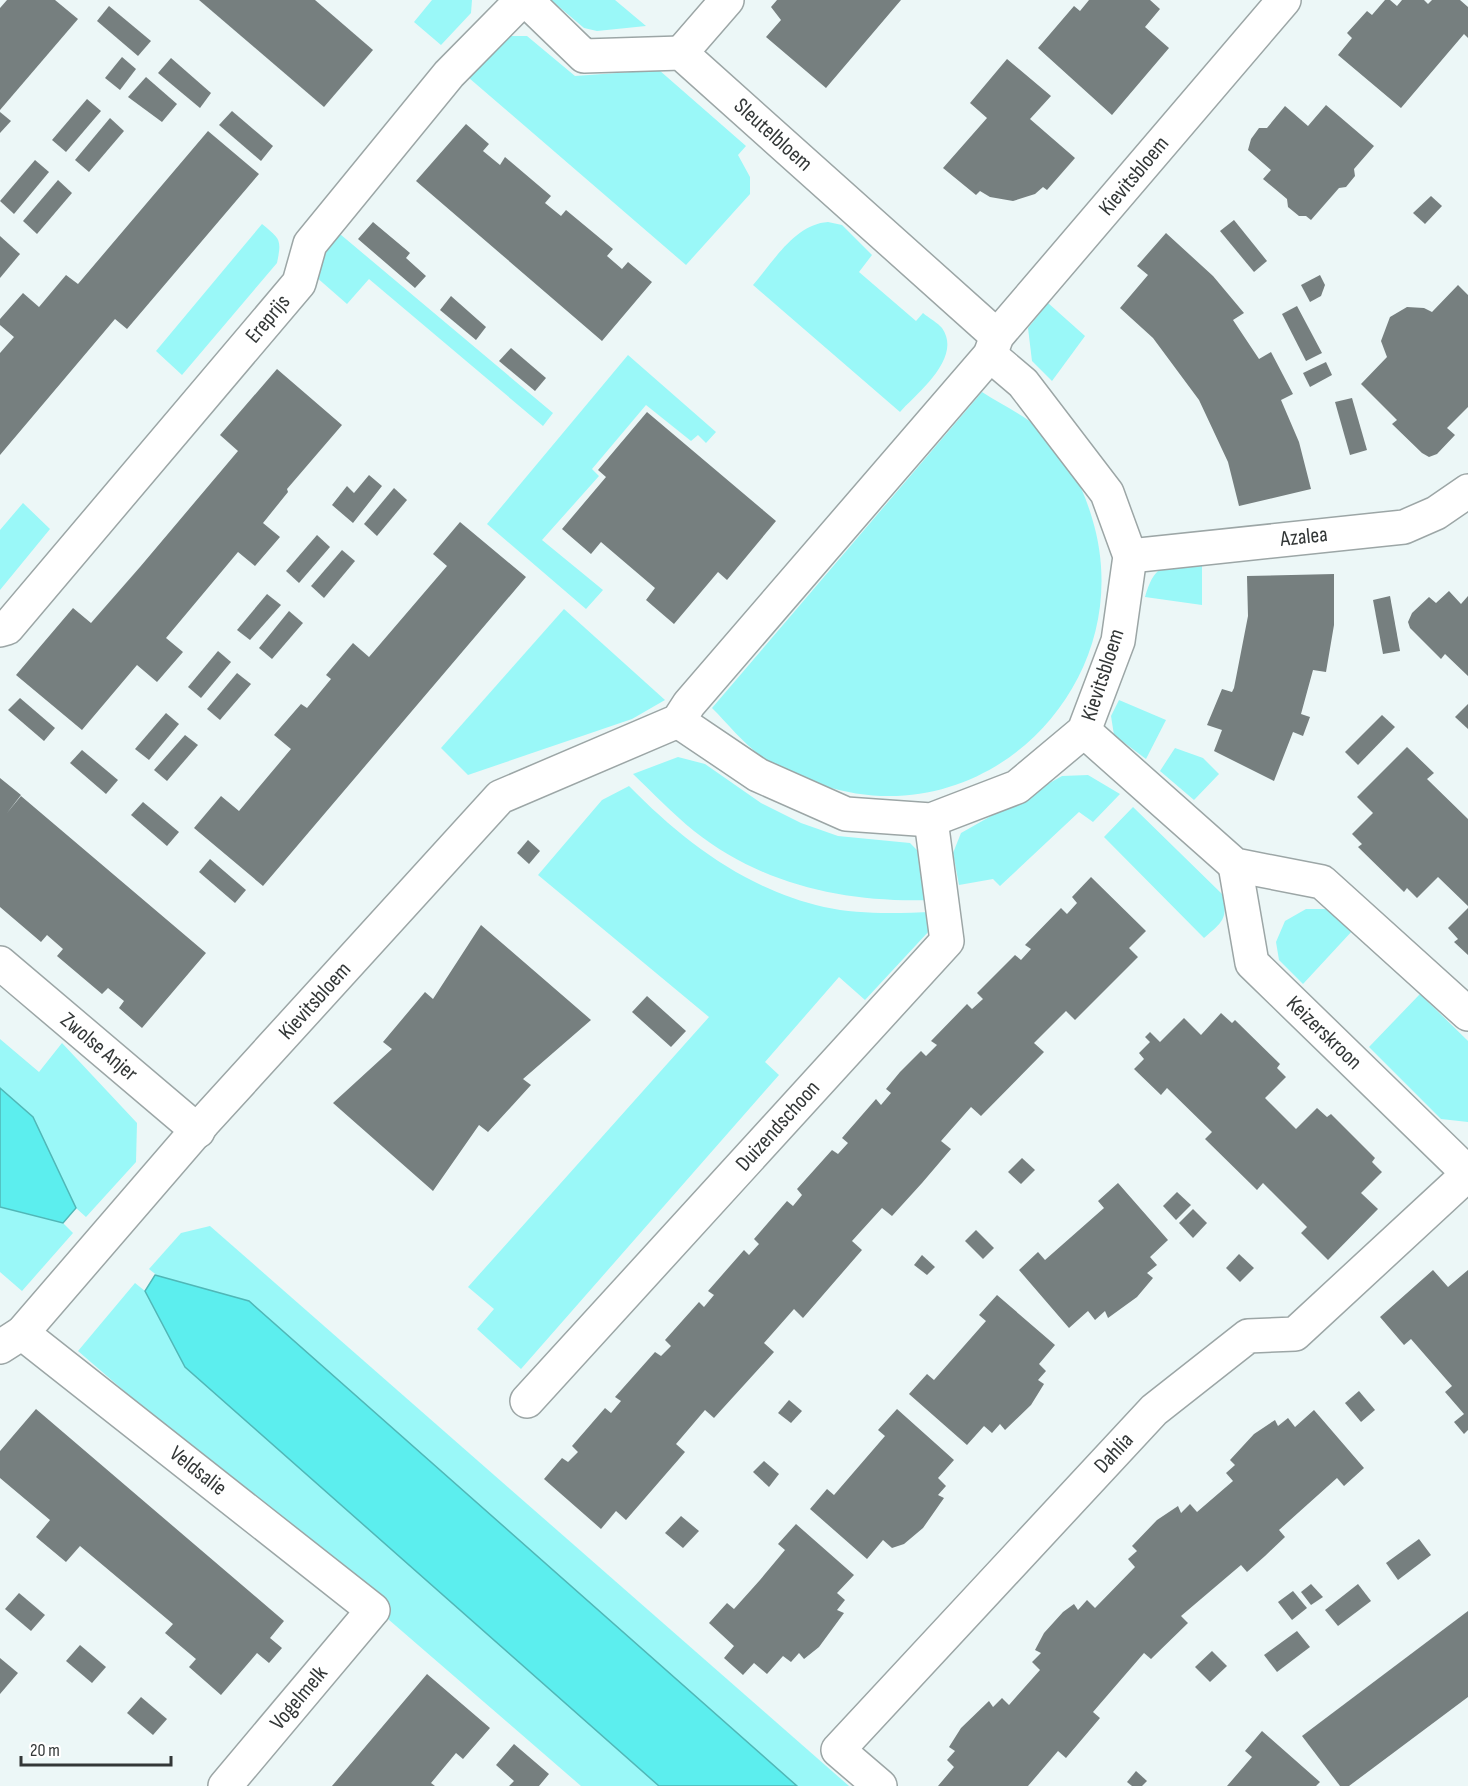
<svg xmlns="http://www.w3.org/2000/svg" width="1468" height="1786" font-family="'Sofia Sans Condensed',sans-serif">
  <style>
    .green { fill: #9af8f8 }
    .water { fill: #5ceeee; stroke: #50b7b7; stroke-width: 1.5 }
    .building { fill: #767f7f }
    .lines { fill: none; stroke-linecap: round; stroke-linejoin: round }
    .minor-casing { stroke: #9ca6a6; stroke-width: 36 }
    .minor { stroke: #fff; stroke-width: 33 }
    .labels { text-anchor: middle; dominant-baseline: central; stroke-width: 6; stroke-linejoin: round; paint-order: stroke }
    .street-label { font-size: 22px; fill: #333737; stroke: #fff }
  </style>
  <rect width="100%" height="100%" fill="#ecf7f7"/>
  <!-- green -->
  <g class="green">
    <path d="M432,0H472L471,13L441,45L414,22Z"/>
    <path d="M551,0H615L646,26L597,31L584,28Z"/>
    <path d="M503,36H527L575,76L659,70L746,146L738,155L750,177V194L686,265L469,78Z"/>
    <path d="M828,222L842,225L872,255L859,272L916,321L923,313C929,318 938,323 942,328C963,358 917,393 900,412L753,285C773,262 795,224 828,222Z"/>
    <path d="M262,224C280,239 282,239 277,263L182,375L156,351Z"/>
    <path d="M334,229L553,413L543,426L369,279L347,304L315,276Z"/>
    <path d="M1048,303L1085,336L1052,381L1032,361L1028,328Z"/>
    <path d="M628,355L716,432L706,443L698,435L691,441L646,405L592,469L599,476L542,540L603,590L586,609L487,524Z"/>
    <path d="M982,392C1002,405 1026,416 1043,432C1067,455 1083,487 1092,518C1142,681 987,840 822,785C801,778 779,769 761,756C743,743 728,724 712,708Z"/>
    <path d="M23,503L50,529L0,590V530Z"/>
    <path d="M1202,565V605L1145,597C1156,559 1168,566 1202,565Z"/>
    <path d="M564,609L665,700L632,719L468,775L441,748Z"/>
    <path d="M1119,700L1166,720L1146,759L1114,735L1111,716Z"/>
    <path d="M1175,748L1203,758L1219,774L1194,800L1160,771Z"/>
    <path d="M678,757L705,764L761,803L801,823L838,836L910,843L925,858L932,900C846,903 762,885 694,831C673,814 653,793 633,774Z"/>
    <path d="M1088,775L1120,794L1093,822L1079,812L1000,886L993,879L959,885L953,853L961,833L1062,776Z"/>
    <path d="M629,786C684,842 746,889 824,907C860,915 898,913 934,912L930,930L865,1000L839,977L765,1062L779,1075L521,1369L477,1329L494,1309L468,1287L709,1017L538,875L602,800Z"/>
    <path d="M1133,807L1222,894C1229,919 1222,922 1204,938L1104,837Z"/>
    <path d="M1306,909H1330L1353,930L1303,984L1279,960L1276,942L1285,921Z"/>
    <path d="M1420,994L1468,1041V1122L1441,1119L1369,1047Z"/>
    <path d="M0,1039L39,1072L62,1043L137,1123L136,1162L86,1217L76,1208L33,1117L0,1088Z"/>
    <path d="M0,1207L63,1223L73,1233L22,1291L0,1272Z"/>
    <path d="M210,1226L849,1786H797L149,1269L181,1233Z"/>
    <path d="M135,1283L145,1291L185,1367L659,1786H581L78,1351Z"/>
  </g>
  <!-- water -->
  <g class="water">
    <path d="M0,1088L33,1117L76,1208L63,1223L0,1207Z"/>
    <path d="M155,1275L249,1301L797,1786H659L185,1367L145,1291Z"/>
  </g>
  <!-- building -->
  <g class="building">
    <path d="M7,0H55L78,19L0,110V8Z"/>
    <path d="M199,0H315L373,50L324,107Z"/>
    <path d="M777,0H901L826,88L766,37L781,20L771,7Z"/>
    <path d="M1089,0H1150L1160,9L1145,27L1169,48L1112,115L1038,48L1074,6L1080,11Z"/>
    <path d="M1385,0H1390L1397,6L1402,0H1424L1428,4L1432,0H1460L1468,7V38L1464,34L1401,108L1338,55L1352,38L1347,33L1367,11L1372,15Z"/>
    <path d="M109,6L151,41L138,56L97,21Z"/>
    <path d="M122,57L136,69L120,90L105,78Z"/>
    <path d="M171,58L211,93L200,108L158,73Z"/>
    <path d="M1007,59L1051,96L1030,119L1075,158L1047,190L1043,187L1035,194L1013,201L990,197L980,191L976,195L943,168L987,118L970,103Z"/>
    <path d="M146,77L177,104L162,122L128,97Z"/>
    <path d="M87,99L101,111L66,152L52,140Z"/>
    <path d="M1326,105L1374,146L1354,169L1355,176L1346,187L1339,188L1311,220L1306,216H1299L1288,207L1287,199L1263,179L1271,170L1248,150L1251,139L1259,128H1267L1285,106L1308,126Z"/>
    <path d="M232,111L273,146L261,161L219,125Z"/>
    <path d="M0,112L11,121L0,133Z"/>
    <path d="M110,118L124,131L89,172L75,160Z"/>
    <path d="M466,124L489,144L483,151L500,165L505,157L551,196L545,203L561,216L566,210L613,249L607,256L622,269L628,262L652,282L602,341L416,181Z"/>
    <path d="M208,131L259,174L127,329L115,319L0,455V353L14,337L0,325V319L23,293L39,307L66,275L78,284Z"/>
    <path d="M35,160L49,172L14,214L0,201Z"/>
    <path d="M58,180L72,193L37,234L23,221Z"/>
    <path d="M1431,196L1442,206L1425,224L1413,213Z"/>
    <path d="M1234,220L1267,261L1254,272L1220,231Z"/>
    <path d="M373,222L410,253L406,258L426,276L415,288L358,239Z"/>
    <path d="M1166,233L1213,276L1244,313L1233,320L1259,359L1271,352L1293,394L1281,400L1299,442L1311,489L1239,506L1228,462L1199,400L1153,338L1120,308L1148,275L1137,266Z"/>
    <path d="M0,236L20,254L0,278Z"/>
    <path d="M1320,275L1325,285L1321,296L1310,302L1301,285Z"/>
    <path d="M1458,285L1468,295V407L1447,428L1455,435L1437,454L1429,457L1422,453L1392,424L1397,420L1361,384L1387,357L1381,341L1390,317L1407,307L1424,308L1432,312Z"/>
    <path d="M451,296L486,327L476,340L440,310Z"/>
    <path d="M1297,306L1322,353L1306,361L1282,314Z"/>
    <path d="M511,348L546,378L535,391L499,361Z"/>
    <path d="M1326,362L1332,375L1310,387L1303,373Z"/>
    <path d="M277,369L342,425L287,489L288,492L263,523L280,537L255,566L238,552L166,638L183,652L157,682L137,665L82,730L16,675L73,608L91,623L140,567L238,451L220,435Z"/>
    <path d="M1352,398L1367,450L1350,455L1335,402Z"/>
    <path d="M647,412L776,521L727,580L718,572L674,624L646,600L655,588L601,542L591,554L562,529L606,477L598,470Z"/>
    <path d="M369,475L382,486L353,523L332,505L347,486L354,493Z"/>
    <path d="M394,488L407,500L377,536L364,524Z"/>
    <path d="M460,522L526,577L263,886L194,828L221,796L239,811L291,749L274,735L301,704L307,708L331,679L326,675L353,643L369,657L447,566L433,554Z"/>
    <path d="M317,535L330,547L299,583L286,571Z"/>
    <path d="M342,550L355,561L324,598L311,586Z"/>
    <path d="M1334,574V625L1326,672L1313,670L1301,714L1310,717L1303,736L1293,732L1274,781L1214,751L1222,730L1207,725L1222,689L1232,692L1234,688L1248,616L1247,576Z"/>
    <path d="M1449,591L1461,604L1468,596V676L1445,654L1441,659L1410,628L1408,622L1412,613L1429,597L1436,603Z"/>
    <path d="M267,594L281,605L250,640L237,630Z"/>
    <path d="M1390,596L1400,651L1383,654L1373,600Z"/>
    <path d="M289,611L303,623L272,659L259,648Z"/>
    <path d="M218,651L231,662L201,698L188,687Z"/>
    <path d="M237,673L251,684L220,720L207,709Z"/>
    <path d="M20,698L55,728L44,741L8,710Z"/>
    <path d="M1468,704V729L1455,717Z"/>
    <path d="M166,713L179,724L149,760L135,749Z"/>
    <path d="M1382,715L1395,727L1358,765L1345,752Z"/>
    <path d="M185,735L198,745L167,781L154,770Z"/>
    <path d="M1407,747L1434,773L1427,779L1468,819V906L1438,877L1417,898L1407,888L1404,892L1358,847L1362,844L1352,834L1373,813L1357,797Z"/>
    <path d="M82,750L118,780L106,794L70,763Z"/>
    <path d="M0,778L21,795L7,813L21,796L206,953L142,1028L119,1008L124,1001L108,988L102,994L57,956L63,949L47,935L41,942L0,907Z"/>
    <path d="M143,802L179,832L167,846L131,815Z"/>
    <path d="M528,840L540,851L529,864L517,853Z"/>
    <path d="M210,859L246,890L235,903L199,872Z"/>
    <path d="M1091,877L1146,931L1129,948L1138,957L1075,1020L1066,1011L1034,1043L1044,1052L981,1116L971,1107L941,1141L951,1149L922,1183L892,1216L882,1208L852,1241L862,1250L803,1318L794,1309L764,1343L774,1352L714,1418L705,1410L676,1444L685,1452L626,1520L616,1511L601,1529L544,1479L562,1458L568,1462L578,1452L572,1446L605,1408L611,1413L621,1401L615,1397L655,1352L661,1356L671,1346L665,1340L699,1302L704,1307L714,1295L708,1291L744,1250L749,1255L759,1244L754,1239L787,1201L793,1206L802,1195L797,1189L832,1150L838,1154L848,1143L842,1138L876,1099L881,1105L891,1093L886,1089L900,1072L921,1051L926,1056L937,1045L931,1041L967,1004L972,1009L983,999L977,993L1015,955L1021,960L1031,949L1025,945L1061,908L1067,914L1077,903L1072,897Z"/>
    <path d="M1468,908V955L1454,942L1458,939L1448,928Z"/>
    <path d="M481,925L591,1020L523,1079L531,1085L488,1132L479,1125L433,1191L333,1103L392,1049L383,1042L425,992L433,999Z"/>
    <path d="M647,996L686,1031L671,1047L632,1012Z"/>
    <path d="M1221,1013L1232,1023L1235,1020L1280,1064L1277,1068L1286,1077L1265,1098L1296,1129L1317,1108L1327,1117L1331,1114L1375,1158L1372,1162L1382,1172L1361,1193L1378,1209L1328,1260L1301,1233L1307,1227L1263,1183L1257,1190L1205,1139L1212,1132L1167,1088L1161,1095L1134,1069L1144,1059L1139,1053L1150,1042L1145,1037L1150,1032L1160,1042L1184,1018L1201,1035Z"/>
    <path d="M1022,1158L1035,1170L1021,1184L1008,1172Z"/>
    <path d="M1118,1183L1168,1240L1150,1257L1157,1265L1147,1273L1153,1278L1137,1297L1108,1318L1105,1311L1095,1320L1088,1311L1069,1328L1019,1270L1038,1252L1045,1260L1104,1208L1098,1201Z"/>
    <path d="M1177,1192L1191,1205L1176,1220L1163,1206Z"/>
    <path d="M1193,1209L1207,1223L1193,1238L1179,1223Z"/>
    <path d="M976,1230L994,1248L983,1259L965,1241Z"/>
    <path d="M1239,1254L1254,1268L1240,1282L1226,1268Z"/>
    <path d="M922,1255L935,1267L927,1275L914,1265Z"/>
    <path d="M1433,1270L1448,1287L1468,1270V1430L1464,1434L1454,1422L1464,1414L1445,1392L1452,1386L1411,1339L1404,1345L1380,1317Z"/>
    <path d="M997,1295L1055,1345L1039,1364L1046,1371L1038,1380L1044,1384L1031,1405L1005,1430L1000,1424L992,1433L984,1426L967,1445L909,1394L927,1374L934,1380L986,1321L979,1315Z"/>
    <path d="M1359,1391L1375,1410L1361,1422L1345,1403Z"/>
    <path d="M789,1400L802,1411L791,1423L778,1413Z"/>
    <path d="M36,1409L284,1621L270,1638L282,1648L269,1663L257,1653L221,1695L189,1667L196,1659L165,1633L173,1624L80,1546L66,1562L36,1537L50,1520L0,1478V1451Z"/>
    <path d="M897,1409L954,1460L938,1478L946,1486L938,1495L944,1498L923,1528L904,1544L892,1548L883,1540L867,1559L810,1509L827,1489L834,1495L885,1436L878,1430Z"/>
    <path d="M1314,1410L1364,1468L1344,1486L1337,1478L1279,1530L1285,1537L1265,1556L1247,1572L1241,1565L1181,1616L1188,1623L1151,1659L1144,1653L1093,1712L1100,1718L1066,1758L1058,1751L1028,1786H938L954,1767L947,1760L955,1751L949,1747L961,1728L989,1701L993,1707L1002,1698L1009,1705L1040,1670L1032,1662L1041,1653L1035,1650L1044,1633L1063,1612L1074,1604L1078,1610L1087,1600L1095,1608L1135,1567L1128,1559L1137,1551L1132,1546L1157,1520L1178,1506L1181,1513L1190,1504L1197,1512L1233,1481L1226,1473L1235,1465L1230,1460L1254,1434L1275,1420L1278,1426L1288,1418L1295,1427Z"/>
    <path d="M764,1461L779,1474L769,1487L753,1472Z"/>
    <path d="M681,1516L699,1531L683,1548L665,1533Z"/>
    <path d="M796,1524L854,1575L837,1593L845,1600L837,1610L844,1613L819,1647L804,1659L799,1653L791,1662L783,1656L767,1674L754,1663L743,1675L724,1658L734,1646L709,1623L727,1603L734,1609L760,1580L785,1550L778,1544Z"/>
    <path d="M1419,1539L1431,1555L1398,1580L1386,1563Z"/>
    <path d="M1311,1584L1323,1597L1311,1605L1301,1592Z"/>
    <path d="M1358,1584L1371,1601L1338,1626L1325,1610Z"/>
    <path d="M1293,1591L1307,1608L1292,1620L1278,1602Z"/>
    <path d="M19,1593L45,1615L31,1631L5,1609Z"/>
    <path d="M1468,1611V1697L1349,1786H1340L1302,1736Z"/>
    <path d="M1297,1631L1310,1647L1277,1672L1264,1655Z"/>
    <path d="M80,1645L106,1667L92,1683L66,1661Z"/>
    <path d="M1212,1651L1227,1666L1210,1682L1195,1667Z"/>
    <path d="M0,1658L18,1673L0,1694Z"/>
    <path d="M427,1674L490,1728L463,1759L456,1753L431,1783L435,1786H332Z"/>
    <path d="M141,1697L167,1719L153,1735L127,1713Z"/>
    <path d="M1262,1731L1320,1782L1316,1786H1227L1252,1757L1245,1751Z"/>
    <path d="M514,1744L549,1774L539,1786H509L514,1781L496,1765Z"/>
    <path d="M1136,1771L1147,1781L1142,1786H1132L1127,1782Z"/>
  </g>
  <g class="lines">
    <defs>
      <g id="minor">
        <path d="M526,0L584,56L681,53L997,336"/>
        <path d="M681,53L727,0"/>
        <path d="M1130,556L1404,527L1436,513L1468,491"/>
        <path d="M0,630L7,628L299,283L310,244L449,74L522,0"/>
        <path d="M678,721L758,775L846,814L931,820L1017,787L1084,731L1118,641L1130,556L1107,493L1023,383L990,355"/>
        <path d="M1084,731L1235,865L1322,882L1468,1014"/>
        <path d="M1235,865L1252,963L1468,1173"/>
        <path d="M0,963L198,1131"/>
        <path d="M22,1333L373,1610L225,1786"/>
        <path d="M0,1347L22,1333L204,1122L500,797L678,721L689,704L990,355L997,336L1284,0"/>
        <path d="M527,1401L947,941L931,820"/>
        <path d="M880,1786L838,1750L1154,1410L1248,1336L1295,1334L1468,1174"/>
      </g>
    </defs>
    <!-- minor casing -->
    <use href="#minor" class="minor-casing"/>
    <!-- minor -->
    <use href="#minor" class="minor"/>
  </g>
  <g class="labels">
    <!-- street labels -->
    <g class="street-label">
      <text transform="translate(773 135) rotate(42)">Sleutelbloem</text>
      <text transform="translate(1134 176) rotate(-50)">Kievitsbloem</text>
      <text transform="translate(268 319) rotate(-50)">Ereprijs</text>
      <text transform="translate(1304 537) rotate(-6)">Azalea</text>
      <text transform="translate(1103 675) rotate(-72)">Kievitsbloem</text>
      <text transform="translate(315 1001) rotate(-48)">Kievitsbloem</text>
      <text transform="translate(1324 1033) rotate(44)">Keizerskroon</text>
      <text transform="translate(99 1047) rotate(40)">Zwolse Anjer</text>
      <text transform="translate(778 1126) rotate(-48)">Duizendschoon</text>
      <text transform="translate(1114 1453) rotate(-47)">Dahlia</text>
      <text transform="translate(198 1471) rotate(38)">Veldsalie</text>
      <text transform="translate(299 1698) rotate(-50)">Vogelmelk</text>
    </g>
  </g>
  <!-- scale -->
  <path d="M21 1756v9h150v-9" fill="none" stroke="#333737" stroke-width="3"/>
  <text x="30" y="1756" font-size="18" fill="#333737" stroke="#ffffff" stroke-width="4.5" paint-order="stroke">20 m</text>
</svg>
